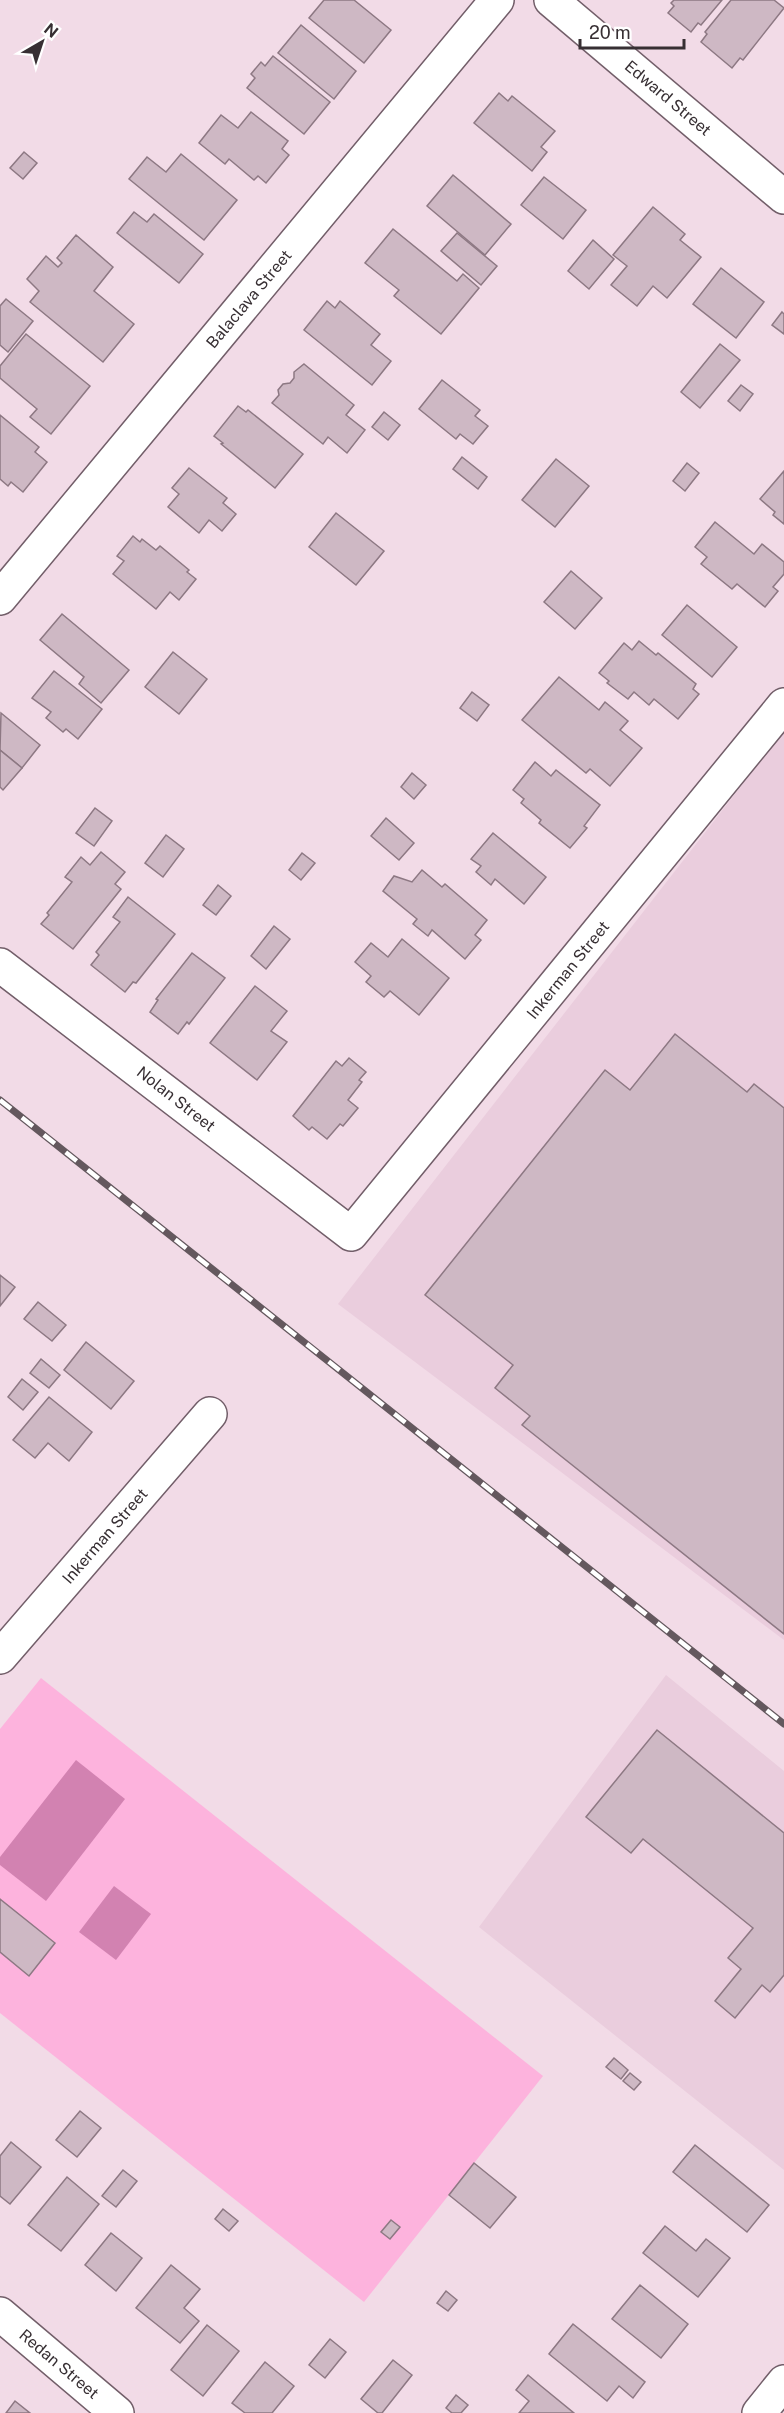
<svg xmlns="http://www.w3.org/2000/svg" width="784" height="2413" font-family="'Public Sans',sans-serif">
  <style>
    .built { fill: #eacddd }
    .green { fill: #fdb3dd }
    .water { fill: #d282b1 }
    .building { fill: #ceb8c4; stroke: #8d7883; stroke-width: 1.5 }
    .lines { fill: none; stroke-linecap: round; stroke-linejoin: round }
    .minor-casing { stroke: #725e69; stroke-width: 36 }
    .minor { stroke: #fff; stroke-width: 33 }
    .rail-casing { stroke: #64585e; stroke-width: 7 }
    .rail { stroke: #fff; stroke-width: 4.5; stroke-dasharray: 14; stroke-linecap: butt }
    .labels { text-anchor: middle; dominant-baseline: central; stroke-width: 4.5; stroke-linejoin: round; paint-order: stroke }
    .street-label { font-size: 16px; fill: #372f33; stroke: #fff }
  </style>
  <rect width="100%" height="100%" fill="#f2dbe7"/>
  <!-- built -->
  <g class="built">
    <path d="M784,731V1640L338,1304Z"/>
    <path d="M666,1675L784,1771V2170L479,1927Z"/>
  </g>
  <!-- green -->
  <path class="green" d="M41,1678L543,2076L364,2302L0,2013V1729Z"/>
  <!-- water -->
  <g class="water">
    <path d="M76,1760L125,1799L46,1901L0,1865V1857Z"/>
    <path d="M114,1886L151,1914L116,1960L79,1932Z"/>
  </g>
  <!-- building -->
  <g class="building">
    <path d="M324,0H354L391,30L364,63L309,18Z"/>
    <path d="M674,0H722L701,25L698,23L691,32L668,13L674,6L671,3Z"/>
    <path d="M731,0H774L784,8L743,60L740,58L732,68L701,42L707,34L705,32Z"/>
    <path d="M301,25L356,71L334,99L278,53Z"/>
    <path d="M273,56L330,102L304,134L247,88L255,78L251,74L261,62L265,66Z"/>
    <path d="M499,93L508,101L512,96L555,131L541,147L547,152L532,171L474,123Z"/>
    <path d="M251,112L288,141L282,149L289,155L266,183L258,176L254,180L229,159L225,164L199,143L221,115L238,128Z"/>
    <path d="M24,152L37,163L23,179L10,168Z"/>
    <path d="M181,154L237,200L204,240L129,179L147,157L166,172Z"/>
    <path d="M453,175L511,224L485,255L427,206Z"/>
    <path d="M544,177L586,210L563,239L521,205Z"/>
    <path d="M653,207L685,234L680,240L701,257L667,298L653,286L637,306L611,285L627,266L613,255Z"/>
    <path d="M134,212L147,222L154,214L203,254L179,283L117,233Z"/>
    <path d="M393,229L457,281L463,274L479,288L441,334L394,296L399,290L365,263Z"/>
    <path d="M457,233L497,266L481,285L441,251Z"/>
    <path d="M76,235L113,267L94,291L134,324L103,362L30,302L39,291L27,279L46,256L58,267L62,263L57,258Z"/>
    <path d="M593,240L614,259L589,289L568,271Z"/>
    <path d="M721,268L764,302L736,338L693,304Z"/>
    <path d="M6,299L33,321L8,352L0,345V306Z"/>
    <path d="M327,301L335,308L340,301L380,334L371,345L391,361L372,385L304,330Z"/>
    <path d="M782,312L784,314V334L772,325Z"/>
    <path d="M26,334L90,386L51,434L30,417L37,409L0,378V366Z"/>
    <path d="M720,344L740,360L700,408L681,392Z"/>
    <path d="M304,364L354,405L346,415L365,430L347,453L328,437L323,444L272,403L279,395L278,390L283,384L290,383L294,378V372Z"/>
    <path d="M442,380L480,410L475,416L488,426L473,444L460,434L456,439L419,409Z"/>
    <path d="M741,385L753,394L740,411L728,401Z"/>
    <path d="M238,406L246,412L248,410L303,454L275,488L221,444L223,443L214,436Z"/>
    <path d="M384,412L400,425L388,440L372,427Z"/>
    <path d="M0,415L39,447L35,452L47,462L23,492L11,482L8,486L0,479Z"/>
    <path d="M462,457L487,477L478,489L453,469Z"/>
    <path d="M556,459L589,486L555,527L522,500Z"/>
    <path d="M687,463L699,473L685,491L673,481Z"/>
    <path d="M189,468L227,498L223,503L236,514L222,531L209,520L199,533L168,507L179,494L172,488Z"/>
    <path d="M784,471V524L773,515L775,512L760,499Z"/>
    <path d="M336,513L384,551L356,585L309,547Z"/>
    <path d="M715,522L754,554L762,544L784,562V574L773,587L778,591L765,607L737,584L732,589L701,564L707,557L695,547Z"/>
    <path d="M133,536L140,542L142,539L156,550L160,546L189,570L187,572L196,579L179,600L170,592L156,609L113,574L124,561L117,556Z"/>
    <path d="M571,571L602,598L575,629L544,602Z"/>
    <path d="M687,605L737,647L712,677L662,635Z"/>
    <path d="M62,614L129,670L101,703L79,684L84,677L40,640Z"/>
    <path d="M639,641L656,655L658,653L696,684L693,689L699,694L678,719L654,699L649,705L634,692L628,699L607,683L609,681L599,673L624,643L632,650Z"/>
    <path d="M173,652L207,679L179,714L145,687Z"/>
    <path d="M54,671L102,709L78,739L66,729L63,732L46,718L51,712L32,698Z"/>
    <path d="M559,677L599,710L605,702L628,721L620,730L642,748L610,786L590,769L586,773L522,720Z"/>
    <path d="M472,692L489,705L477,721L460,708Z"/>
    <path d="M1,713L40,745L22,768L0,750Z"/>
    <path d="M0,750L22,768L3,790L0,787Z"/>
    <path d="M535,762L551,776L556,770L600,805L584,826L587,828L570,848L539,823L541,820L521,803L524,799L513,790Z"/>
    <path d="M412,773L426,785L414,799L401,787Z"/>
    <path d="M95,808L112,821L94,846L76,833Z"/>
    <path d="M386,818L414,843L399,860L371,836Z"/>
    <path d="M493,833L546,877L524,904L495,879L491,885L476,872L481,866L471,859Z"/>
    <path d="M166,835L184,849L163,877L145,863Z"/>
    <path d="M101,852L125,872L115,884L121,889L73,949L41,924L49,915L47,913L72,882L65,877L81,857L90,865Z"/>
    <path d="M302,853L315,863L301,880L289,870Z"/>
    <path d="M422,870L442,887L445,884L487,920L475,935L481,940L465,959L432,930L428,936L413,924L417,919L383,891L394,876L412,882Z"/>
    <path d="M218,885L231,896L216,915L203,905Z"/>
    <path d="M128,897L175,934L136,983L133,982L125,992L91,965L99,955L96,952L120,922L113,917Z"/>
    <path d="M274,926L290,939L266,969L251,956Z"/>
    <path d="M402,939L449,978L419,1015L390,991L384,997L366,982L371,976L355,962L371,943L388,957Z"/>
    <path d="M192,953L225,978L189,1024L187,1022L178,1034L150,1012L158,1000L156,999Z"/>
    <path d="M255,986L287,1011L271,1031L287,1042L257,1080L210,1043Z"/>
    <path d="M675,1034L747,1092L754,1084L784,1108V1634L522,1425L530,1416L495,1388L513,1365L425,1295L605,1070L630,1090Z"/>
    <path d="M349,1058L366,1072L359,1080L362,1082L348,1100L358,1108L343,1126L340,1124L327,1139L312,1127L309,1130L293,1116L336,1061L342,1066Z"/>
    <path d="M0,1275L15,1287L0,1306Z"/>
    <path d="M38,1302L66,1325L52,1341L24,1319Z"/>
    <path d="M86,1342L134,1381L111,1409L64,1370Z"/>
    <path d="M41,1359L60,1375L49,1388L30,1373Z"/>
    <path d="M22,1379L38,1392L23,1410L8,1397Z"/>
    <path d="M49,1397L92,1432L69,1461L48,1443L35,1458L13,1440Z"/>
    <path d="M657,1730L784,1833V1975L770,1992L762,1985L735,2018L715,2001L741,1969L728,1958L753,1928L643,1839L631,1853L586,1817Z"/>
    <path d="M0,1899L55,1943L29,1976L0,1952Z"/>
    <path d="M614,2058L628,2070L621,2079L606,2067Z"/>
    <path d="M630,2073L641,2082L634,2090L623,2081Z"/>
    <path d="M80,2111L101,2128L77,2157L56,2140Z"/>
    <path d="M11,2142L41,2167L10,2204L0,2196V2156Z"/>
    <path d="M695,2145L769,2205L747,2232L673,2172Z"/>
    <path d="M474,2163L516,2197L490,2228L449,2195Z"/>
    <path d="M123,2170L137,2181L116,2207L102,2196Z"/>
    <path d="M67,2177L99,2204L61,2251L28,2225Z"/>
    <path d="M223,2209L238,2221L229,2231L215,2219Z"/>
    <path d="M391,2220L400,2227L390,2239L381,2232Z"/>
    <path d="M665,2226L696,2251L706,2239L730,2258L698,2297L643,2253Z"/>
    <path d="M111,2233L142,2258L116,2291L85,2265Z"/>
    <path d="M171,2265L200,2289L184,2308L199,2321L180,2343L136,2308Z"/>
    <path d="M640,2285L688,2324L661,2358L612,2319Z"/>
    <path d="M446,2291L457,2300L448,2311L437,2303Z"/>
    <path d="M573,2324L645,2382L633,2398L619,2386L607,2401L549,2354Z"/>
    <path d="M207,2325L239,2351L203,2396L171,2370Z"/>
    <path d="M330,2339L346,2352L325,2378L309,2365Z"/>
    <path d="M393,2360L412,2375L382,2413H378L361,2399Z"/>
    <path d="M265,2362L294,2386L272,2413H245L232,2403Z"/>
    <path d="M528,2375L541,2386L574,2413H519L529,2401L516,2390Z"/>
    <path d="M456,2395L468,2405L461,2413H452L446,2408Z"/>
    <path d="M15,2401L30,2413H6Z"/>
  </g>
  <g class="lines">
    <defs>
      <g id="minor">
        <path d="M551,0L784,197"/>
        <path d="M0,598L497,0"/>
        <path d="M0,965L351,1234L784,705"/>
        <path d="M0,1657L210,1414"/>
        <path d="M0,2314L117,2413"/>
        <path d="M759,2413L784,2382"/>
      </g>
    </defs>
    <!-- minor casing -->
    <use href="#minor" class="minor-casing"/>
    <!-- minor -->
    <use href="#minor" class="minor"/>
    <defs>
      <path id="rail" d="M0,1100L784,1724"/>
    </defs>
    <!-- rail casing -->
    <use href="#rail" class="rail-casing"/>
    <!-- rail -->
    <use href="#rail" class="rail"/>
  </g>
  <g class="labels">
    <!-- street labels -->
    <g class="street-label">
      <text transform="translate(668 98) rotate(40)">Edward Street</text>
      <text transform="translate(249 299) rotate(-50)">Balaclava Street</text>
      <text transform="translate(568 970) rotate(-51)">Inkerman Street</text>
      <text transform="translate(176 1099) rotate(38)">Nolan Street</text>
      <text transform="translate(105 1536) rotate(-49)">Inkerman Street</text>
      <text transform="translate(59 2364) rotate(40)">Redan Street</text>
    </g>
  </g>
  <!-- north arrow -->
  <g transform="translate(42 42) rotate(39)" stroke="#ffffff" stroke-width="4.5" paint-order="stroke">
  <path d="M0-4.5L10 22L0 15L-10 22Z" fill="#372f33"/>
  <text y="-9" font-size="16" font-weight="bold" text-anchor="middle" fill="#372f33">N</text>
  </g>
  <!-- scale -->
  <path d="M580 39v9h104v-9" fill="none" stroke="#372f33" stroke-width="3"/>
  <text x="589" y="39" font-size="18" fill="#372f33" stroke="#ffffff" stroke-width="4.5" paint-order="stroke">20 m</text>
</svg>
